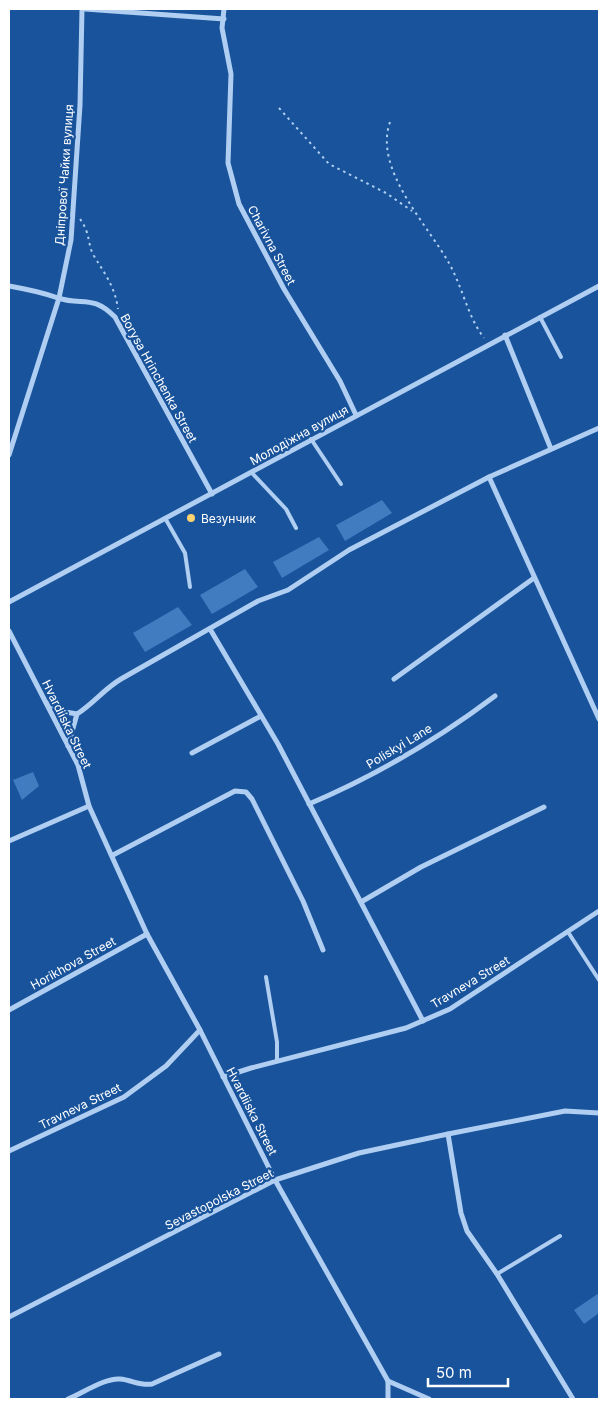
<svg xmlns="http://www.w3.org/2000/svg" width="608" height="1408" font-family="Inter,sans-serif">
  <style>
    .building { fill: #417cc1 }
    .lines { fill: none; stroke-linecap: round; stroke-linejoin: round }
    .path { stroke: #afcef2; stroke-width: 2; stroke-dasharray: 2.5 4; stroke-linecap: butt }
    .lane { stroke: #afcef2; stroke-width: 4 }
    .street { stroke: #afcef2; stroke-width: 5 }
    .poi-dot { fill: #ffd46f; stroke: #18539b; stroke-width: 2 }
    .labels { text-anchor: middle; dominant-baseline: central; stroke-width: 4.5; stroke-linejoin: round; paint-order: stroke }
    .street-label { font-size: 12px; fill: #fff; stroke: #18539b }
    .poi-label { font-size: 12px; fill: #fff; stroke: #18539b; text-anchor: start }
  </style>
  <rect width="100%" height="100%" fill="#18539b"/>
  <!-- building -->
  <g class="building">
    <path d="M382,500L392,513L345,541L336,525Z"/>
    <path d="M319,537L329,550L282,578L273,562Z"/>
    <path d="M245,569L258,587L212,614L200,595Z"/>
    <path d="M178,607L192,625L145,652L133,633Z"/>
    <path d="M33,772L39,786L22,800L13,780Z"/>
    <path d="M599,1293V1313L584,1324L574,1310Z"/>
  </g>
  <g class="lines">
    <!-- path -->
    <g class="path">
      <path d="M279,108L329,164L386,193L412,211"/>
      <path d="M390,122C373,170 429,226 450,265C463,289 468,317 484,338"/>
      <path d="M80,219C91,234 87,244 94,256C105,274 115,287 118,309"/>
    </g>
    <!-- lane -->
    <g class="lane">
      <path d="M540,317L561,357"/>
      <path d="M311,439L341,484"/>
      <path d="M251,472L286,509L296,528"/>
      <path d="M165,518L185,553L190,587"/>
      <path d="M568,932L599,980"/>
      <path d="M266,977L277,1042V1061"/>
      <path d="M497,1274L560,1236"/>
    </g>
    <!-- street -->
    <g class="street">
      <path d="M85,9L224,19"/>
      <path d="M224,9L222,28L231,74L228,163L239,204L284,289L340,381L356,415"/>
      <path d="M9,286C26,289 42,292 58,298C83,306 92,294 115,317L212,494"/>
      <path d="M505,335L551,449"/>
      <path d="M9,455L59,298L71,240L80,105L82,9"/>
      <path d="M489,477L599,719"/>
      <path d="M9,602L599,286"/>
      <path d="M210,629L278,744L423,1021"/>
      <path d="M9,631L78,765L89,806L147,934L200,1030L275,1180L388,1381V1399"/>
      <path d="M394,679L534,578"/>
      <path d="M46,702L60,711L77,714C94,703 104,689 121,679L258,601L288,590L349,550L489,477L599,428"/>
      <path d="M68,746L77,714"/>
      <path d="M192,753L261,716"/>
      <path d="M309,804C375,776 438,739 495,696"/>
      <path d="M9,841L89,806"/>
      <path d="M113,855L235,791L246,792L252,799L303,901L323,950"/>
      <path d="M361,902L421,867L544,807"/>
      <path d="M9,1010L147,934"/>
      <path d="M223,1077L251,1068L406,1028L450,1009L599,911"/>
      <path d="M448,1134L461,1213L467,1231L497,1274L573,1399"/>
      <path d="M9,1151L124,1097L166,1066L200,1030"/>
      <path d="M9,1317L275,1180L359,1153L448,1134L565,1111L599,1113"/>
      <path d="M388,1381L429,1399"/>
      <path d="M68,1399C83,1393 104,1378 120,1379C132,1380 140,1386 152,1384L219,1354"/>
    </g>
  </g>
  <!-- markers -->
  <circle class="poi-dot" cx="191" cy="518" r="5"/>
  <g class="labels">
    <!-- street labels -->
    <g class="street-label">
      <text transform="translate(64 175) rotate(-86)">Дніпрової Чайки вулиця</text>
      <text transform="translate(272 245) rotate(62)">Charivna Street</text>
      <text transform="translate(159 378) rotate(61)">Borysa Hrinchenka Street</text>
      <text transform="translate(299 435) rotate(-29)">Молодіжна вулиця</text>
      <text transform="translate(67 724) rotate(64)">Hvardiiska Street</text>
      <text transform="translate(399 746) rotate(-31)">Poliskyi Lane</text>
      <text transform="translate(73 963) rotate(-29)">Horikhova Street</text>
      <text transform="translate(470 982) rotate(-31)">Travneva Street</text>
      <text transform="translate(80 1106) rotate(-26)">Travneva Street</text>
      <text transform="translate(252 1111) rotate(63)">Hvardiiska Street</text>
      <text transform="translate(219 1199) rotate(-27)">Sevastopolska Street</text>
    </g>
    <!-- poi labels -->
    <g class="poi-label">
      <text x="201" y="518">Везунчик</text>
    </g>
  </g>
  <!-- border -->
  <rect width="608" height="1408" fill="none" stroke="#ffffff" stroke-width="20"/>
  <!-- scale -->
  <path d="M428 1378v8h80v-8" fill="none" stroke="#ffffff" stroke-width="2.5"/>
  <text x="436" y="1378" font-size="15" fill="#ffffff" stroke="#18539b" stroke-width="4" paint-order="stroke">50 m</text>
</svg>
